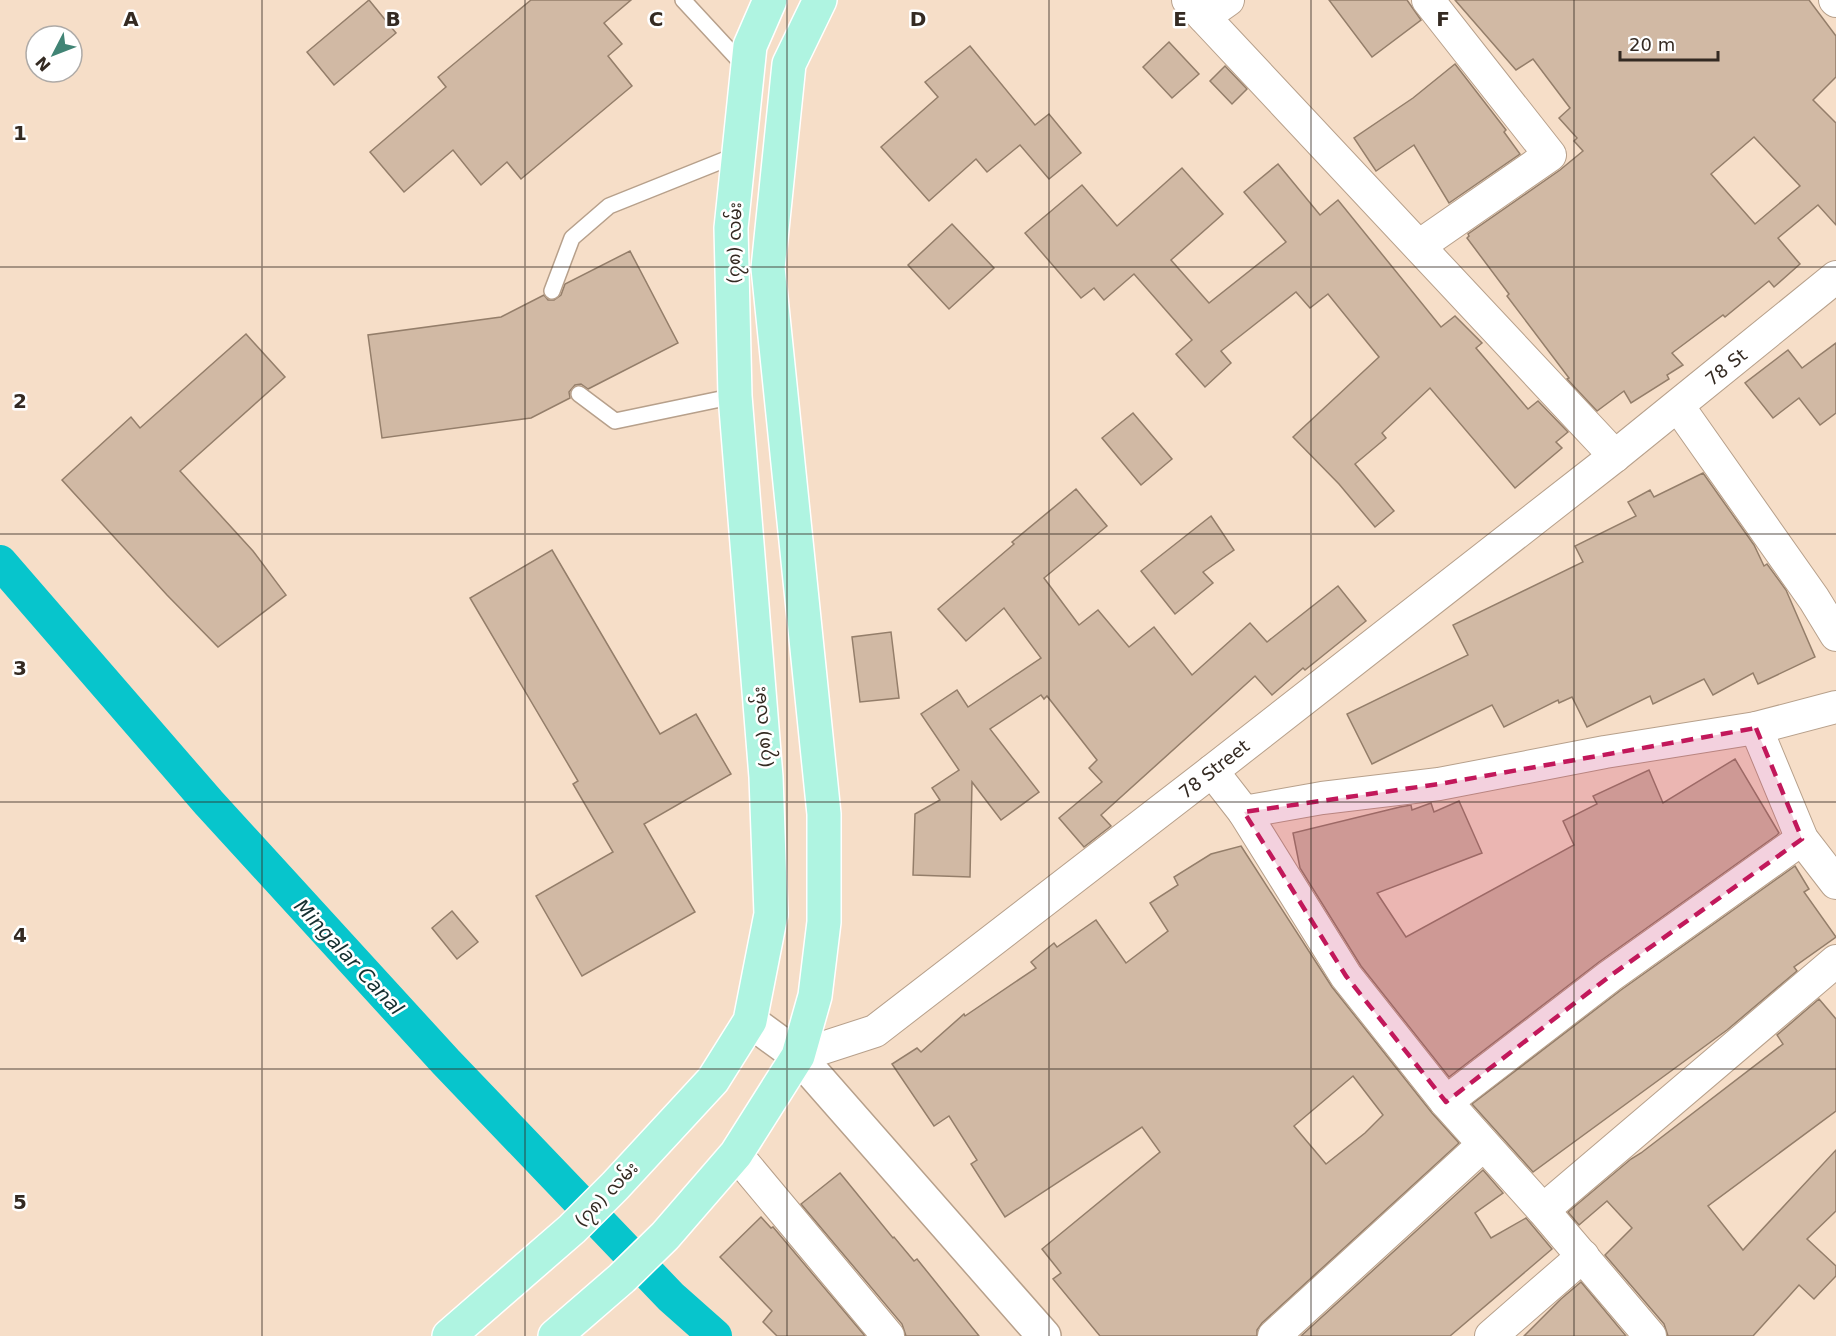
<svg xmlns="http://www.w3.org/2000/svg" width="1836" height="1336" font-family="'DejaVu Sans','Noto Sans Myanmar',sans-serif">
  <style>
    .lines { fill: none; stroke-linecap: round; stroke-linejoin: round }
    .canal { stroke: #07c5cc; stroke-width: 34 }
    .building { fill: #d1b9a4; stroke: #947e6a; stroke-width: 1.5; fill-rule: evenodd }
    .lane-casing { stroke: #b7a08b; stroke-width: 18 }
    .street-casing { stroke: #b7a08b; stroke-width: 34 }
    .secondary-casing { stroke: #b7a08b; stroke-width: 36 }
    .primary-casing { stroke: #fff; stroke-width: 36 }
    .lane { stroke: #fff; stroke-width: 15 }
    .street { stroke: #fff; stroke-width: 32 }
    .secondary { stroke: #fff; stroke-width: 33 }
    .primary { stroke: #aff4e1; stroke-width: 33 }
    .marked { fill: #c2185b; fill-opacity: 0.2; stroke: #c2185b; stroke-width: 4.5; stroke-dasharray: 12 8; stroke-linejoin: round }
    .grid { fill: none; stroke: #342a22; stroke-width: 1.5; stroke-opacity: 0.55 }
    .labels { text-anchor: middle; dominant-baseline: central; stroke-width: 5; stroke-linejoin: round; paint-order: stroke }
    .street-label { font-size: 18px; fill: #342a22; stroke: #fff }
    .water-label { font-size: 20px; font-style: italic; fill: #152f30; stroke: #fff }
    .grid-label { font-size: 20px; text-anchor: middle; font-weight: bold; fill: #342a22; stroke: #fff; stroke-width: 5; stroke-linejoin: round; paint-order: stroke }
  </style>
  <rect width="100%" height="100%" fill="#f6dec8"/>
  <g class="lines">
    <!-- canal -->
    <path class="canal" d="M0,562L209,803L446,1062L671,1297L715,1336"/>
  </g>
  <!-- building -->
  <g class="building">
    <path d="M369,0L396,33L334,85L307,52Z"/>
    <path d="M531,0H631L604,23L622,44L608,56L632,86L521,179L507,162L481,185L453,150L404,192L370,152L446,87L438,77Z"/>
    <path d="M1329,0H1407L1421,20L1372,57Z"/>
    <path d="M1455,0H1809L1836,36V77L1813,100L1836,123V225L1818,205L1778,238L1800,264L1774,287L1769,281L1725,317L1723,315L1672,353L1683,365L1667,375L1669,379L1631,403L1624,391L1597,411L1567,379L1569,378L1507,296L1509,294L1467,238L1469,236L1468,234L1560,170L1583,151L1574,141L1577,138L1559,118L1570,108L1533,59L1516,70ZM1754,137L1800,186L1755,224L1711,174Z"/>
    <path d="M1169,42L1199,74L1172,98L1143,67Z"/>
    <path d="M970,46L1035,125L1049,114L1081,153L1049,179L1020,145L987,172L976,159L929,201L881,147L938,97L925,82Z"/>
    <path d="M1455,64L1506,130L1504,132L1520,154L1449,203L1414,145L1376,171L1354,138L1413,98Z"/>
    <path d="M1225,66L1247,89L1232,104L1210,81Z"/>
    <path d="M1278,164L1320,215L1338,200L1441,327L1455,316L1482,343L1476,348L1528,409L1538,401L1568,432L1556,442L1562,448L1515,488L1430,388L1382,433L1386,438L1355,464L1394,511L1375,527L1339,484L1293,437L1379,357L1328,294L1310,308L1296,292L1221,351L1231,363L1205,387L1176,354L1192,340L1134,274L1104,300L1094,288L1081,298L1025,233L1082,185L1117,226L1182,168L1223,214L1171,260L1209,303L1286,242L1244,192Z"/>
    <path d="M952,224L994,268L949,309L908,265Z"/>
    <path d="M630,251L678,343L588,389L581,384L575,385L569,392L570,398L531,418L382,438L368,335L501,317L544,295L548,300H554L561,295L565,284Z"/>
    <path d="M246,334L285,377L180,471L253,551L286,595L218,647L167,595L62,480L131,417L140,428Z"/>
    <path d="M1836,343V413L1820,425L1799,398L1773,418L1745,383L1788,350L1802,368Z"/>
    <path d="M1133,413L1172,459L1141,485L1102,438Z"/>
    <path d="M1703,473L1754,545L1764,566L1767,564L1786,590L1815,657L1758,684L1753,673L1713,695L1704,679L1653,704L1650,696L1587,727L1572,697L1559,703L1558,700L1504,727L1492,705L1372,764L1347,714L1468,655L1453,625L1583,562L1575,546L1636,516L1628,502L1650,490L1654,497Z"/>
    <path d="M1076,489L1107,526L1044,578L1079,625L1098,610L1129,647L1154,627L1192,675L1250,623L1267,642L1338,586L1366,621L1305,670L1303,668L1272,695L1255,676L1101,815L1111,826L1084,847L1059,818L1102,782L1089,768L1097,760L1047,696L1044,699L1041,695L990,729L1039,792L1001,820L972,782L970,877L913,875L915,814L940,800L932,788L959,770L921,714L957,690L968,707L1041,658L1004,608L966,641L938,609L1014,544L1012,542Z"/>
    <path d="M1211,516L1234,550L1203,572L1213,583L1175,614L1141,571Z"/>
    <path d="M552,550L660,734L696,714L731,774L644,824L695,912L582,976L536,896L613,852L573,784L578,781L470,598Z"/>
    <path d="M891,632L899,698L860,702L852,637Z"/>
    <path d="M1735,759L1779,833L1777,835L1599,962L1449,1077L1361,966L1300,868L1293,833L1400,807L1411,805L1412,810L1431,803L1434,812L1459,801L1482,853L1377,893L1406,937L1574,845L1563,821L1597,804L1593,796L1649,770L1663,803Z"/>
    <path d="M1241,846L1332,987L1432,1113L1459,1143L1262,1323L1257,1330V1336H1100L1053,1279L1061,1273L1042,1249L1160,1152L1142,1127L1005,1217L971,1164L977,1160L949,1116L934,1126L892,1064L917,1048L921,1052L964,1014L965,1016L1036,968L1031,962L1054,943L1057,947L1096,920L1126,963L1168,931L1150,903L1178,885L1174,877L1211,854ZM1353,1076L1383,1115L1365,1133L1326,1164L1294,1126Z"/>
    <path d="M1795,866L1809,889L1804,892L1836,937L1794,967L1797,971L1727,1030L1533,1172L1472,1104L1621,990Z"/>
    <path d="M452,911L478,942L457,959L432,928Z"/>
    <path d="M1819,999L1836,1019V1111L1708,1206L1743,1250L1836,1150V1211L1807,1239L1836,1266V1276L1814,1299L1799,1285L1753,1336H1668L1664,1324L1605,1255L1632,1228L1607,1201L1579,1225L1568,1212L1631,1159L1641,1153L1783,1044L1777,1035Z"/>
    <path d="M1483,1170L1503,1193L1475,1213L1491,1238L1526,1218L1552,1249L1450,1336H1301Z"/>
    <path d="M840,1173L893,1238L894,1237L914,1261L917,1259L979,1336H906L902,1324L801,1204Z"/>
    <path d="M761,1217L771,1228L773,1227L865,1336H777L763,1322L772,1311L720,1257Z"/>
    <path d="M1581,1282L1626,1336H1524L1561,1299Z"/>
  </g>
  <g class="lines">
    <defs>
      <g id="lane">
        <path d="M683,0L746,68"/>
        <path d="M552,291L572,238L609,206L739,154"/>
        <path d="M579,394L615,421L735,396"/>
      </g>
      <g id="street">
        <path d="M1188,0L1615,456"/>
        <path d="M1835,0L1836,1"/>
        <path d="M1204,17L1228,0"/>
        <path d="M1419,246L1550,155L1428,0"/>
        <path d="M1678,406L1814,599L1836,635"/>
        <path d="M1756,728L1802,839L1836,883"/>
        <path d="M1212,771L1244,812L1346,976L1446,1102L1543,1210L1650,1336"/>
        <path d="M1244,812L1322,798L1439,784L1605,752L1756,728L1836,707"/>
        <path d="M798,1056L875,1031L1212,771L1615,456L1836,277"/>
        <path d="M1446,1102L1610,976L1802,839"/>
        <path d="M736,1154L888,1336"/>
        <path d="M1543,1210L1836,961"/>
        <path d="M1274,1336L1483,1145"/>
        <path d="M1491,1336L1583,1256"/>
      </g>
      <path id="secondary" d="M750,1021L798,1056L1044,1336"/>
      <g id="primary">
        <path d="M449,1336L572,1229L615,1186L713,1080L750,1021L771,914L766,777L735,396L731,228L750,46L770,0"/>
        <path d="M555,1336L622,1278L665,1236L736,1154L798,1056L815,996L824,922V814L768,268L789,64L820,0"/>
      </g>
    </defs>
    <!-- lane casing -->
    <use href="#lane" class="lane-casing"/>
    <!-- street casing -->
    <use href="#street" class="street-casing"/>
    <!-- secondary casing -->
    <use href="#secondary" class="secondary-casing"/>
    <!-- primary casing -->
    <use href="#primary" class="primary-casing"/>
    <!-- lane -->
    <use href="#lane" class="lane"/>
    <!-- street -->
    <use href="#street" class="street"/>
    <!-- secondary -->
    <use href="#secondary" class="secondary"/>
    <!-- primary -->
    <use href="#primary" class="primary"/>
  </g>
  <!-- marked area -->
  <path class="marked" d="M1756,728L1802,839L1610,976L1446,1102L1346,976L1244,812L1439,784Z"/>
  <!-- grid -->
  <path class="grid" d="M262,0V1336M525,0V1336M787,0V1336M1049,0V1336M1311,0V1336M1574,0V1336M0,267H1836M0,534H1836M0,802H1836M0,1069H1836"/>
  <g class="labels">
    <!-- street labels -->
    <g class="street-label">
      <text transform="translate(734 243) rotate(-89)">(၇၈) လမ်း</text>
      <text transform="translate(1726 367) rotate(-39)">78 St</text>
      <text transform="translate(762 727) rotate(-95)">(၇၈) လမ်း</text>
      <text transform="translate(1214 769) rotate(-38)">78 Street</text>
      <text transform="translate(606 1194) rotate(-46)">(၇၈) လမ်း</text>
    </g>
    <!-- water labels -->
    <g class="water-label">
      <text transform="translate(349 957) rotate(47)">Mingalar Canal</text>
    </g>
  </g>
  <g class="grid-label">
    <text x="131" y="26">A</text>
    <text x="393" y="26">B</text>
    <text x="656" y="26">C</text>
    <text x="918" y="26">D</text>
    <text x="1180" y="26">E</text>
    <text x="1443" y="26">F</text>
    <text x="20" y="140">1</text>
    <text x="20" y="408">2</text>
    <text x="20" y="675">3</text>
    <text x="20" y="942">4</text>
    <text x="20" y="1209">5</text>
  </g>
  <!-- north arrow -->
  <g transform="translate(54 54) rotate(228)"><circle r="28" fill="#ffffff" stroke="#aeaaa7" stroke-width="1.5"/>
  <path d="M0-4.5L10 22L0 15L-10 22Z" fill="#418475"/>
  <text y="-9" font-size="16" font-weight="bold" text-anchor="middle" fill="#342a22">N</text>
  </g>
  <!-- scale -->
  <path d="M1620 51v9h98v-9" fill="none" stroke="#342a22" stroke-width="3"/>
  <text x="1629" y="51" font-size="18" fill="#342a22" stroke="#ffffff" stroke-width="4.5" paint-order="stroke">20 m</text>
</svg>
